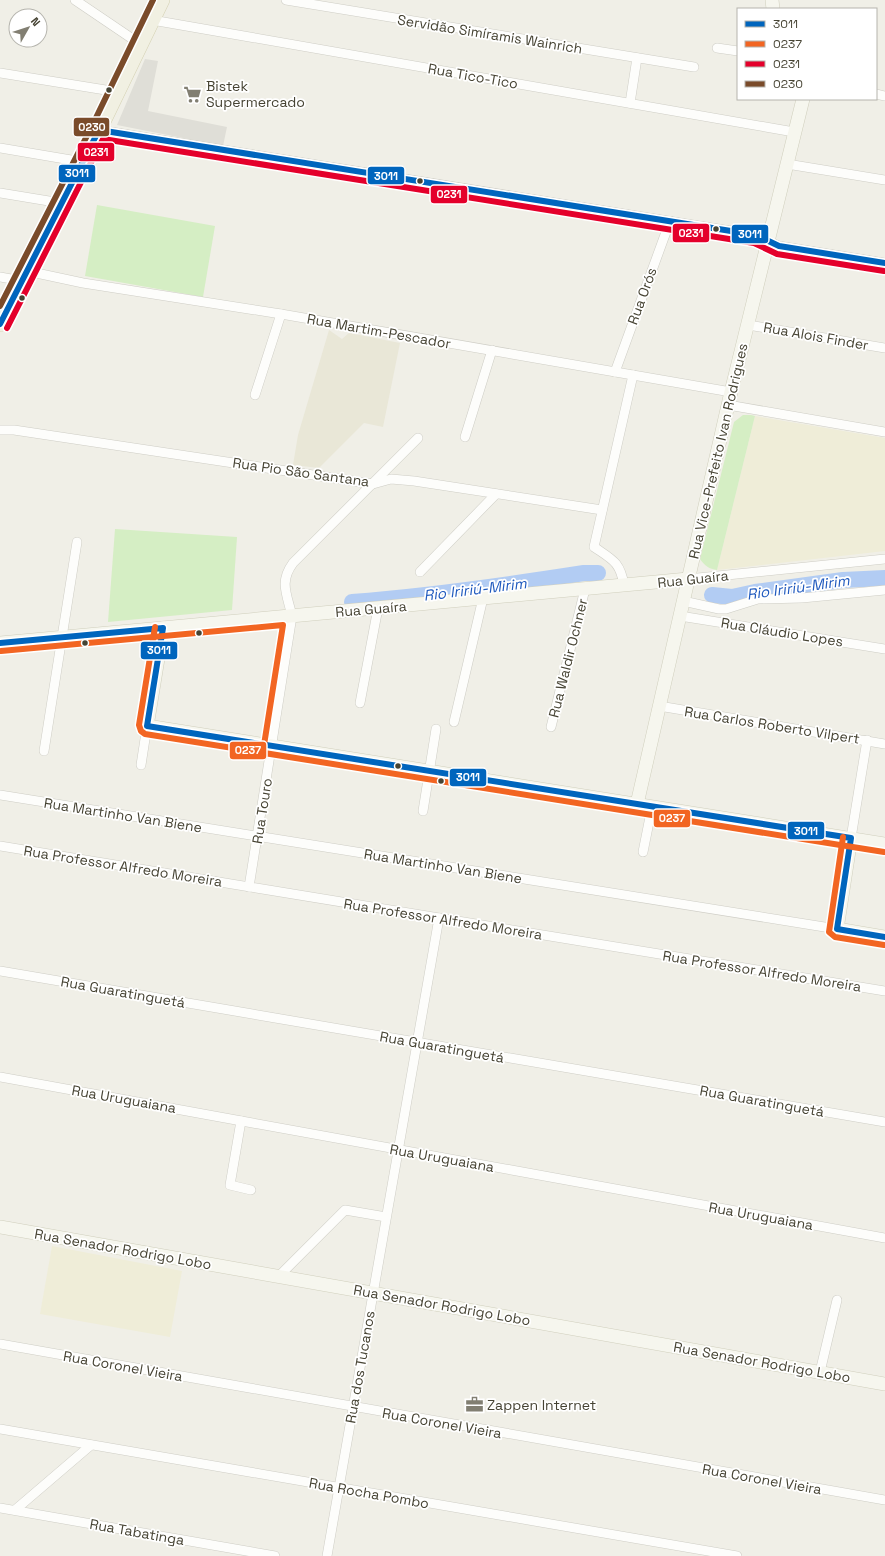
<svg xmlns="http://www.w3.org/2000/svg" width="885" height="1556" font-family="'Space Grotesk',sans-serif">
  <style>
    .residential { fill: #e9e7d7 }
    .education { fill: #efedd8 }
    .green { fill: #d5eec4 }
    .parking { fill: #dfded7 }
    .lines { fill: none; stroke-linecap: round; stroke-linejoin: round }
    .river { stroke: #b2ccf3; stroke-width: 16 }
    .street-casing { stroke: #cecdc5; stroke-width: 10 }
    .secondary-casing { stroke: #d0cfbd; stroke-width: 14 }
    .primary-casing { stroke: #d4d1b2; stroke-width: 16 }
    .street { stroke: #fdfdfb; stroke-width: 9 }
    .secondary { stroke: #f6f6ee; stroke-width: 13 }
    .primary { stroke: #f1f0e2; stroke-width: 15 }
    .bus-1-casing { stroke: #fff; stroke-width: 9 }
    .bus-2-casing { stroke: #fff; stroke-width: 9 }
    .bus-3-casing { stroke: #fff; stroke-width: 9 }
    .bus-4-casing { stroke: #fff; stroke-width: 9 }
    .bus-1 { stroke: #0065bd; stroke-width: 6 }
    .bus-2 { stroke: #f26522; stroke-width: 6 }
    .bus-3 { stroke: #e4002b; stroke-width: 6 }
    .bus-4 { stroke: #7a4b2a; stroke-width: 6 }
    .bus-dot { fill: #464333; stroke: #fff; stroke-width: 1.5 }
    .labels { text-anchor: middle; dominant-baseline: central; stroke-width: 3.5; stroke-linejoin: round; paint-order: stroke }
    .street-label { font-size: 14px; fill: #464333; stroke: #fff }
    .poi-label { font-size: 14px; fill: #464333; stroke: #fff; text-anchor: start }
    .water-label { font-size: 15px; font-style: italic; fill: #205abe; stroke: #fff }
    .line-badge { stroke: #fff; stroke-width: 1.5 }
    .badge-label { font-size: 11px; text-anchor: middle; font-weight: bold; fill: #fff }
  </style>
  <rect width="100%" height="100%" fill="#f0efe7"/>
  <!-- residential -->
  <path class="residential" d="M329,330L342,339L349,333L400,343L383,427L364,423L319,468L293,465L298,435Z"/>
  <!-- education -->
  <g class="education">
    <path d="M755,416L885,438V551L717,570Z"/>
    <path d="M52,1246L182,1271L170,1337L40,1314Z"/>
  </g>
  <!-- green -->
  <g class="green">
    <path d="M97,205L215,226L203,297L85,276Z"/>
    <path d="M743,415H751L755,416L717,570C709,569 705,566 700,559L734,422Z"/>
    <path d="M115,529L237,537L232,610L108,622Z"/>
  </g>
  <!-- parking -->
  <path class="parking" d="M145,59L158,61L148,111L227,127L223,146L117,125Z"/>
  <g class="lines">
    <!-- river -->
    <g class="river">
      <path d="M712,595L732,597L755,592L843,580L885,578"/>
      <path d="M352,602C430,596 507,585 584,573H598"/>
    </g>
    <defs>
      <g id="street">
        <path d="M75,0L140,44"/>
        <path d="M286,0L694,67"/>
        <path d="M152,20L794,132"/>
        <path d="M717,48L738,51"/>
        <path d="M0,73L118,92"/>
        <path d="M876,94L885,96"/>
        <path d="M630,103L637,58"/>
        <path d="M99,130L756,235L768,241L779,246L885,263"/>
        <path d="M0,148L83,162"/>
        <path d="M787,164L885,180"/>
        <path d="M0,193L61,203"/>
        <path d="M27,271L83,283L281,314L731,392"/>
        <path d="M0,277L22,281"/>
        <path d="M748,325L885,348"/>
        <path d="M615,372L670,221"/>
        <path d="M255,395L281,314"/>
        <path d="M728,405L885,432"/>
        <path d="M0,430H14L373,484L391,479L414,481L602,510"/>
        <path d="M465,437L492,350"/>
        <path d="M420,572L496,494"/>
        <path d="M688,579L885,559"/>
        <path d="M624,585C620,562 613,560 594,547L633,375"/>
        <path d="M683,601L719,609H726L758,599L802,598L885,590"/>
        <path d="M680,616L885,649"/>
        <path d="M360,703L378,608"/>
        <path d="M659,706L885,744"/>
        <path d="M454,722L483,598"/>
        <path d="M551,727L585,589"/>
        <path d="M44,751L77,542"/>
        <path d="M141,765L147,726"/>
        <path d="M0,795L837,929"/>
        <path d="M423,811L436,729"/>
        <path d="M851,838L867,740"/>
        <path d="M0,846L885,991"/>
        <path d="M643,852L652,807"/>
        <path d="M249,887L292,616C287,594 279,582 293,563L418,438"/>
        <path d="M0,971L885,1122"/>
        <path d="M0,1077L885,1238"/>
        <path d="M241,1121L230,1185L251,1190"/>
        <path d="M279,1276L345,1210L386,1217"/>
        <path d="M0,1344L885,1500"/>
        <path d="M820,1372L837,1300"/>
        <path d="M0,1429L737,1556"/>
        <path d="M0,1508L275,1556"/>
        <path d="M15,1510L91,1445"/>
        <path d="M327,1556L439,918"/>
      </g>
      <g id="secondary">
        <path d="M772,0L773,9"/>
        <path d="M163,628L147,726L885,844"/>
        <path d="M0,643L688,579"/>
        <path d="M637,804L731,392L803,99"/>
        <path d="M851,838L837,929L885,937"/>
        <path d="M0,1227L885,1384"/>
      </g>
      <path id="primary" d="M0,324L99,130L162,0"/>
    </defs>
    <!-- street casing -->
    <use href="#street" class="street-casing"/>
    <!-- secondary casing -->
    <use href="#secondary" class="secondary-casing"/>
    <!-- primary casing -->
    <use href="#primary" class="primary-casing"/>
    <!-- street -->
    <use href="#street" class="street"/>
    <!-- secondary -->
    <use href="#secondary" class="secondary"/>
    <!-- primary -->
    <use href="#primary" class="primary"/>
    <defs>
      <g id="bus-1">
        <path d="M0,324L99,130L756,235L779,246L885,263"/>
        <path d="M0,643L163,628L147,726L851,838L837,929L885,937"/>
      </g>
      <g id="bus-2">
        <path d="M155,627L139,725L141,731L145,734L884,852"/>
        <path d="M1,651L283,625L264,745"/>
        <path d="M843,837L829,932L835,937L884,945"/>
      </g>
      <path id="bus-3" d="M7,328L103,139L754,243L777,254L884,271"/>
      <path id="bus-4" d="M0,306L92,126L153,0"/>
    </defs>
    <!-- bus-1 casing -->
    <use href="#bus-1" class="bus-1-casing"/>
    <!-- bus-2 casing -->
    <use href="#bus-2" class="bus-2-casing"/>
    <!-- bus-3 casing -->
    <use href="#bus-3" class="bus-3-casing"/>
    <!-- bus-4 casing -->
    <use href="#bus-4" class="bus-4-casing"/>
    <!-- bus-1 -->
    <use href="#bus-1" class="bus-1"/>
    <!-- bus-2 -->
    <use href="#bus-2" class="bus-2"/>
    <!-- bus-3 -->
    <use href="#bus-3" class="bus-3"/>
    <!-- bus-4 -->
    <use href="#bus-4" class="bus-4"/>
  </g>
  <!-- icons -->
  <defs>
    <symbol id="supermarket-bare" viewBox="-9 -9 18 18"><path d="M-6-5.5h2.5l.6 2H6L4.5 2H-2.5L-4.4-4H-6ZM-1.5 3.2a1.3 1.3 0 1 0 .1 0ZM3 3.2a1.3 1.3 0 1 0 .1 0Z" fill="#827f72" stroke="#fff" stroke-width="2.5" paint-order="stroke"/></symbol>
    <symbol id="office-bare" viewBox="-9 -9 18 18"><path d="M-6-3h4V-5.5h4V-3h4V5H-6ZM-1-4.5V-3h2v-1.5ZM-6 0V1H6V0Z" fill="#827f72" stroke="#fff" stroke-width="2.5" paint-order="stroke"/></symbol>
  </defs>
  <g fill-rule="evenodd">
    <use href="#supermarket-bare" x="180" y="82" width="25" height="25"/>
    <use href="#office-bare" x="462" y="1392" width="25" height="25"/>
  </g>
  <!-- markers -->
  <g class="bus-dot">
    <circle cx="109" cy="90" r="3.5"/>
    <circle cx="420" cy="181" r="3.5"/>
    <circle cx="716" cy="229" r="3.5"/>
    <circle cx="22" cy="298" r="3.5"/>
    <circle cx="199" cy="633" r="3.5"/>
    <circle cx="85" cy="643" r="3.5"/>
    <circle cx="398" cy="766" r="3.5"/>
    <circle cx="441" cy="781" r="3.5"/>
  </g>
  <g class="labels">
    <!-- street labels -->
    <g class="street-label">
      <text transform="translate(490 34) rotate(9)">Servidão Simíramis Wainrich</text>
      <text transform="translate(473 76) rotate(10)">Rua Tico-Tico</text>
      <text transform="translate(642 296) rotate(-70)">Rua Orós</text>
      <text transform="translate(379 331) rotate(10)">Rua Martim-Pescador</text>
      <text transform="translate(816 336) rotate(10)">Rua Alois Finder</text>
      <text transform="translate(718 451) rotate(-77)">Rua Vice-Prefeito Ivan Rodrigues</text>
      <text transform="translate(301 472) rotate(8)">Rua Pio São Santana</text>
      <text transform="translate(693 579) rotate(-6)">Rua Guaíra</text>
      <text transform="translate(371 609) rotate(-5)">Rua Guaíra</text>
      <text transform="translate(782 632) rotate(9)">Rua Cláudio Lopes</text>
      <text transform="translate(568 658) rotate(-76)">Rua Waldir Ochner</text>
      <text transform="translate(772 725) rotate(9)">Rua Carlos Roberto Vilpert</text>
      <text transform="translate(262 811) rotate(-81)">Rua Touro</text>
      <text transform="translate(123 815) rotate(9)">Rua Martinho Van Biene</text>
      <text transform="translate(123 866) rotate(9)">Rua Professor Alfredo Moreira</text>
      <text transform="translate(443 866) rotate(9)">Rua Martinho Van Biene</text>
      <text transform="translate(443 919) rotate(9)">Rua Professor Alfredo Moreira</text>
      <text transform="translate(762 971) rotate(9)">Rua Professor Alfredo Moreira</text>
      <text transform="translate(123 992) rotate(10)">Rua Guaratinguetá</text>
      <text transform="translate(442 1047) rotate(10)">Rua Guaratinguetá</text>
      <text transform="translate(124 1099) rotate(10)">Rua Uruguaiana</text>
      <text transform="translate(762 1101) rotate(10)">Rua Guaratinguetá</text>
      <text transform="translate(442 1158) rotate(10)">Rua Uruguaiana</text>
      <text transform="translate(761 1216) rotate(10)">Rua Uruguaiana</text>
      <text transform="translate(123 1249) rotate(10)">Rua Senador Rodrigo Lobo</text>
      <text transform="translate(442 1305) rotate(10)">Rua Senador Rodrigo Lobo</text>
      <text transform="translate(762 1362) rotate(10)">Rua Senador Rodrigo Lobo</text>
      <text transform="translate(123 1366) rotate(10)">Rua Coronel Vieira</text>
      <text transform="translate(360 1367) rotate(-80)">Rua dos Tucanos</text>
      <text transform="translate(442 1423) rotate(10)">Rua Coronel Vieira</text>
      <text transform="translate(762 1479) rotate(10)">Rua Coronel Vieira</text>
      <text transform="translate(369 1493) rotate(10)">Rua Rocha Pombo</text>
      <text transform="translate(137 1532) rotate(10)">Rua Tabatinga</text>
    </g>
    <!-- poi labels -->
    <g class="poi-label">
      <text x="206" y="86">Bistek<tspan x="206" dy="16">Supermercado</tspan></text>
      <text x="487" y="1405">Zappen Internet</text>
    </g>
    <!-- water labels -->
    <g class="water-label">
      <text transform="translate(798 587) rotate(-8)">Rio Iririú-Mirim</text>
      <text transform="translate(475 589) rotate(-7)">Rio Iririú-Mirim</text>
    </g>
  </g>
  <g class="line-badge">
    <rect x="73" y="117" width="37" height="20" rx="4" fill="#7a4b2a"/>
    <rect x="77" y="142" width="38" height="20" rx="4" fill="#e4002b"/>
    <rect x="58" y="164" width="38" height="19" rx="4" fill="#0065bd"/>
    <rect x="367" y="166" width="38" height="19" rx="4" fill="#0065bd"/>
    <rect x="430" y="185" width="38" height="19" rx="4" fill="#e4002b"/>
    <rect x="672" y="223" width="38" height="20" rx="4" fill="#e4002b"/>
    <rect x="731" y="224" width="38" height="20" rx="4" fill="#0065bd"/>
    <rect x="140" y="641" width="38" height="19" rx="4" fill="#0065bd"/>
    <rect x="229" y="741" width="38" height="19" rx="4" fill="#f26522"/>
    <rect x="449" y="768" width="38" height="19" rx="4" fill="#0065bd"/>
    <rect x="653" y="809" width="38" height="19" rx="4" fill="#f26522"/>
    <rect x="787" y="821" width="38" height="19" rx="4" fill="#0065bd"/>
  </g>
  <g class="badge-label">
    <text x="92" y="131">0230</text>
    <text x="96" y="156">0231</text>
    <text x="77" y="177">3011</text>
    <text x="386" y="180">3011</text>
    <text x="449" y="198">0231</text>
    <text x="691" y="237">0231</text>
    <text x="750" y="238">3011</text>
    <text x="159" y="654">3011</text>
    <text x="248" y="754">0237</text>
    <text x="468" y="781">3011</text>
    <text x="672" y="822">0237</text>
    <text x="806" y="835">3011</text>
  </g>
  <!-- legend -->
  <rect x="737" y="8" width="140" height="92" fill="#ffffff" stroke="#b5b4ad"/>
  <rect x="745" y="21" width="20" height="6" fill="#0065bd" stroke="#b5b4ad"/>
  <text x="773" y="28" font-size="12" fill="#464333">3011</text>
  <rect x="745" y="41" width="20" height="6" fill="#f26522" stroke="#b5b4ad"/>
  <text x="773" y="48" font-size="12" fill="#464333">0237</text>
  <rect x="745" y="61" width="20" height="6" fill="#e4002b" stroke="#b5b4ad"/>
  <text x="773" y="68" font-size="12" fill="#464333">0231</text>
  <rect x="745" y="81" width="20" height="6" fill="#7a4b2a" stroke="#b5b4ad"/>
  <text x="773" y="88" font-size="12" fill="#464333">0230</text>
  <!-- north arrow -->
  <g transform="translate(28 28) rotate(51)"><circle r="19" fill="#ffffff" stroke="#b5b4ad"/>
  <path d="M0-3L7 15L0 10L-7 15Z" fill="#827f72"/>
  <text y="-6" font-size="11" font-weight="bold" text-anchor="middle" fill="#464333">N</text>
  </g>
</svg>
